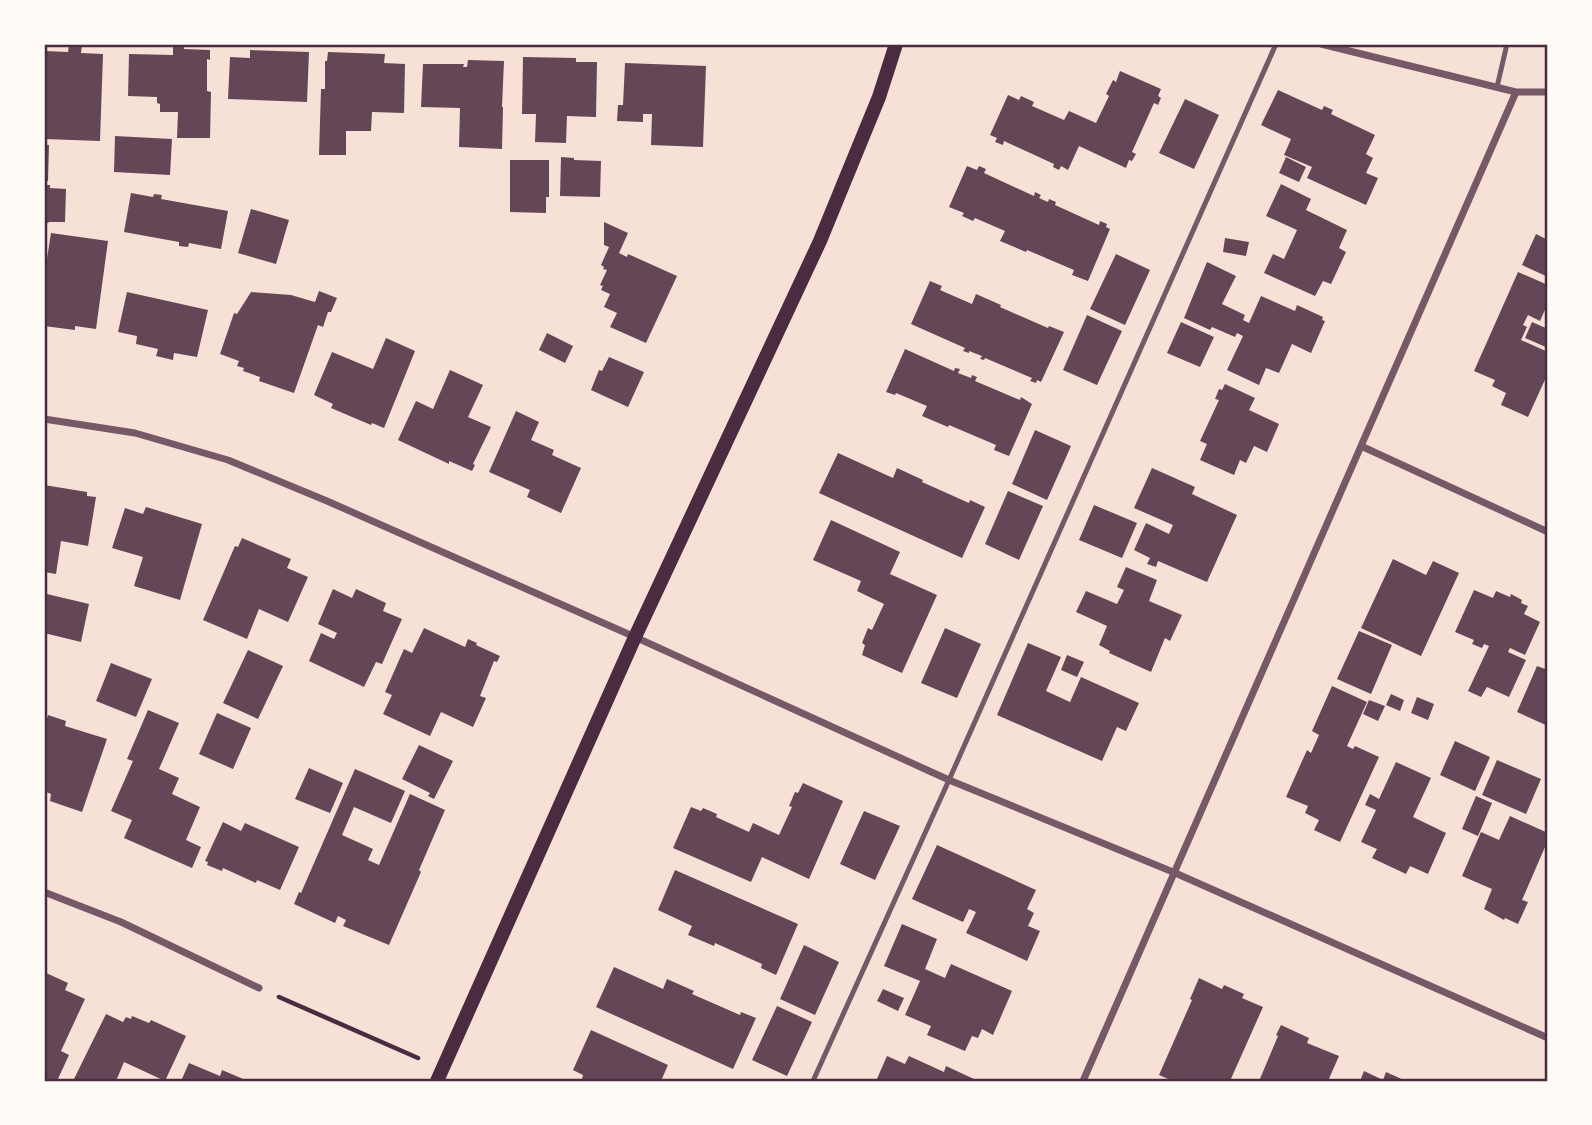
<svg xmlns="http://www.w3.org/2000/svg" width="1592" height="1125" font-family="'Noto Serif',serif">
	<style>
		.building { fill: #644757 }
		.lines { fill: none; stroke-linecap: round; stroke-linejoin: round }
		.path { stroke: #4a2c40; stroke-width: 4.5 }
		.service { stroke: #755966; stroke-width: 5 }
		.minor { stroke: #755966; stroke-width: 7 }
		.secondary { stroke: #4a2c40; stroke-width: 14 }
		.neatline { fill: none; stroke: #4a2c40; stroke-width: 2.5 }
	</style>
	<rect width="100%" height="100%" fill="#f7e1d7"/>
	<path class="building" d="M69,44L82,45L81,53L103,54L100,141L44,139L45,51L68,52Z
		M173,47H184V49L210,50V60L207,59V91L211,92L210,138H177L178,112H160V104L157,103V97L128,96L129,54L173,55Z
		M250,50L309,52L307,102L228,99L230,57L250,58Z
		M328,52L385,54L384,63L405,64L404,113L372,112L371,131H346V155H319L321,89H325V61H327Z
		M523,57L576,58V62H597L596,117L567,116L566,143L535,142L536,114H522Z
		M468,60L504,61L502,107H503L502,149L459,147L460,108L421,107L423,64H464L463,67H467Z
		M625,63L706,66L703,147L651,145L652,114H643V122L617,121L618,105H623Z
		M1120,71L1161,89L1158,96L1161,98L1158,105L1154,103L1132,152L1136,154L1132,161L1129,160L1126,168L1079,146L1068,170L1061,166L1059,170L1053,167L1054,164L1004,141L1003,145L995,142L997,138L990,135L1008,95L1019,100L1021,96L1034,102L1032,106L1064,120L1069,111L1096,123L1109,96L1106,94L1113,80L1116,82Z
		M1278,90L1322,110L1324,106L1333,110L1331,114L1375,135L1366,154L1373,158L1366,173L1378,178L1366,205L1307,178L1312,167L1284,155L1291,139L1261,125Z
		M1185,99L1219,115L1194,169L1159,153Z
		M115,136L172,139L170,175L114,172Z
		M44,145H49L48,181H44Z
		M561,157L574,158V160L601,161L600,197L560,196Z
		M1286,157L1306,167L1299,182L1279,173Z
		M510,160H549V197H546V213L510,212Z
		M967,166L977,170L979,166L986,169L984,173L1034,196L1035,192L1041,195L1039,198L1048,202L1049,199L1056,202L1055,205L1099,225L1100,221L1107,224L1106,227L1110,229L1088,281L1072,275L1074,270L1027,250L1026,252L1000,241L1005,231L975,218L973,221L962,216L964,213L949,207Z
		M1281,184L1311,199L1306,210L1347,230L1339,248L1346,252L1331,284L1323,281L1315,296L1264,273L1273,254L1284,259L1297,230L1266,216Z
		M44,185H50V188L66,189L65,222H49L48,223H44Z
		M131,193L153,197L154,194L162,195L161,199L228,211L221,249L189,243L188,247L179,246V242L124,232Z
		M251,209L289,220L276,264L238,253Z
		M604,222L628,233L619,253L627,257L628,254L677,276L646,343L610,327L617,313L604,307L610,294L601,290L603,286L600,285L607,270L603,269L604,267L601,265L609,247L604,245Z
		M51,233L108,241L96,329L75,326V330L44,326V271H45Z
		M1536,234L1548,240V277L1522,265Z
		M1225,238L1249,242L1246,256L1223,252Z
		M1116,254L1150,270L1125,325L1090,309Z
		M1207,262L1236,276L1222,304L1245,315L1243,320L1249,323L1261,296L1295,311L1297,305L1323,317L1322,320L1325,321L1311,353L1292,344L1279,373L1266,368L1259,385L1227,370L1243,336L1237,333L1235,337L1212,327L1210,330L1184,318Z
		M1518,272L1548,285V303L1540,321L1528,315L1523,325L1527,327L1521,340L1548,352V373L1528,417L1501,405L1506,393L1492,386L1495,380L1474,371Z
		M930,281L942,286L940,290L972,304L976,294L1001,305L1000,307L1048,328L1049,326L1064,332L1041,382L1037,380L1036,383L1030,381L1032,378L985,358L984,360L980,359L982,356L969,351V353L963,351L965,348L911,324Z
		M319,291L337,298L331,312H328L323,327L318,325L294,393L259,381L260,377L243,371L244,368L237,366L239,361L220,354L234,313L237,314L251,292L291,295L315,302Z
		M127,292L208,310L197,357L174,353L173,360L156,356L158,349L136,344L137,336L118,332Z
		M1087,315L1122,331L1097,385L1063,370Z
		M1181,322L1214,337L1200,367L1167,353Z
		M1532,322L1548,329V348L1525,338Z
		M547,333L573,346L565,363L539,350Z
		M386,338L415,351L384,428L372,423L371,425L331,408L333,404L314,395L332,352L373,369Z
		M905,349L954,371L955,368L960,369L958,373L971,378L972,375L977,377L975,381L1020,400L1021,397L1032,404L1009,456L994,450L996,445L949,425L948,427L922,416L927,406L896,393L895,395L886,392Z
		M609,357L644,372L628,407L591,390L599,370L602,371Z
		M450,370L483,385L468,417L491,427L473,464L475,465L472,471L449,461V464L398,440L416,401L433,409Z
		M1225,384L1255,398L1249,410L1279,424L1267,452L1254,446L1246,463L1240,460L1234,475L1200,460L1207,444L1200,441L1219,400L1215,399L1219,389L1222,390Z
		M516,411L539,422L531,440L554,450L552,455L581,468L561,513L527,497L530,490L489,472Z
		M1035,430L1071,446L1047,500L1012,484Z
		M838,453L893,478L897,468L923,480L922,482L969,503L970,500L985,507L962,558L819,493Z
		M1152,468L1195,487L1192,494L1237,515L1207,582L1158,561L1156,567L1147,564L1150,558L1134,550L1146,523L1169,534L1173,525L1134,508Z
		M44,485L87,492V496L96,497L88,546L61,541L56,574L44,572Z
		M1008,491L1043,506L1019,560L985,544Z
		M1094,505L1137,523L1122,558L1079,540Z
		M146,507L202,524L180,600L134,586L143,557L112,548L125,508L143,514Z
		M831,520L900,552L890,574L937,595L902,673L862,655L865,645L862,643L868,628L872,630L884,604L857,591L861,581L813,560Z
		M242,538L291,559L287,568L308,577L288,622L259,609L247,639L203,620L235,546L238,547Z
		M1393,559L1426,575L1433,561L1459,573L1421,656L1361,628Z
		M1126,567L1157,580L1149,601L1182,615L1170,641L1165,638L1151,672L1109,653L1110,651L1099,645L1107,626L1076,612L1086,591L1117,604L1124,590L1117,587Z
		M333,589L352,598L356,589L386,603L383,611L402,619L382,664L376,662L364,687L309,661L321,633L334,639L337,633L318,624Z
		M1474,590L1493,598L1496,591L1510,597L1511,594L1522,600L1521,603L1528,606L1524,614L1540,622L1525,655L1510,648L1508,652L1526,660L1509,697L1487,687L1481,697L1468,691L1489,646L1484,644L1482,648L1472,644L1474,640L1455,632Z
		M47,594L89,604L81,642L44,633V607Z
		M424,628L465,647L468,639L477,643L476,645L500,656L497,662L494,661L480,696L486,698L473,727L441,712L430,736L383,714L392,695L385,692L404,649L412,653Z
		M945,628L981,644L957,698L921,683Z
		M1359,631L1392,645L1371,694L1337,679Z
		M1028,643L1061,657L1046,691L1070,702L1081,677L1139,703L1126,731L1117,727L1102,761L997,715Z
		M248,650L283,666L258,719L223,703Z
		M1067,655L1084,662L1077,677L1061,670Z
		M111,663L152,679L136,717L96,701Z
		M1537,666L1548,670V726L1517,712Z
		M1332,686L1367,702L1347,746L1353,749L1355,746L1379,757L1340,842L1314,830L1319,820L1305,813L1308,806L1286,797L1307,750L1311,753L1319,735L1312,731Z
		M1391,694L1404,700L1400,711L1386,705Z
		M1417,697L1434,704L1428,720L1411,713Z
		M1369,700L1385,706L1378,721L1363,714Z
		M148,710L179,723L159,769L179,778L172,794L200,807L186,840L201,847L192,868L124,838L132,820L111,811L133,761L127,759Z
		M217,713L251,728L233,769L199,754Z
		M48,715L66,721L65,726L107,739L82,812L50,801L51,794L44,791V729Z
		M1455,741L1490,757L1475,791L1440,775Z
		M419,745L453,761L434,799L428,796L430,793L402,779Z
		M1497,760L1541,779L1526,814L1482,795Z
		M1396,762L1431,778L1413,817L1446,833L1428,874L1410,866L1406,874L1372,858L1377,849L1361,842L1376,810L1365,805L1370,794L1379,799Z
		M309,768L343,783L330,813L295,799Z
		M355,769L405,791L391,823L354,807L342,835L373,849L368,860L379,865L410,794L445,810L419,870L421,872L389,945L343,926L346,920L338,916L335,923L294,904L299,892L301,893Z
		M803,783L843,801L809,879L762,857L751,882L673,848L691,807L701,811L703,808L717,814L716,817L749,832L753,823L779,835L792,807L789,806L795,792L798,793Z
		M1476,796L1492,803L1478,836L1462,829Z
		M864,811L900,826L875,880L840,864Z
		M1510,816L1548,833V840L1522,900L1528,902L1518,924L1505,918L1504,920L1484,909L1492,889L1462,876L1481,832L1499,840Z
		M223,822L241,831L245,823L299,847L280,890L257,880L256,883L223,868L222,871L207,865L208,862L205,861Z
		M937,845L1036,890L1027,909L1034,913L1028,926L1040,931L1027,961L966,933L976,912L969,909L963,922L912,899Z
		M675,870L798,924L776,975L761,968L762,964L715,943L714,946L688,935L692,926L658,910Z
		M902,924L937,939L925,969L945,978L951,964L1012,991L993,1035L982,1029L978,1038L972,1036L965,1051L927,1035L931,1026L905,1015L920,981L884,966Z
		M804,945L839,962L815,1015L780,999Z
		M614,967L663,989L667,979L694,991L692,994L740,1015L741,1012L756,1018L733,1069L596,1007Z
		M44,972L68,983L65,990L85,999L61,1051L69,1055L57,1081H44Z
		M1199,978L1222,989L1224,985L1244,994L1242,998L1263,1007L1230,1081H1173L1159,1075L1192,1000L1190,999Z
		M883,989L904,998L898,1011L877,1001Z
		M777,1006L812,1022L787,1076L752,1060Z
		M106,1014L123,1022L126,1017L131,1019L132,1016L149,1023L151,1020L186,1036L165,1081L124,1062L116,1081H73Z
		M1281,1025L1309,1038L1307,1043L1339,1056L1328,1081H1259L1278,1036L1276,1035Z
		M591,1030L668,1065L661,1081H587L582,1079L583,1075L573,1070Z
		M887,1056L905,1064L909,1056L944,1072L946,1066L974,1079L973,1081H876Z
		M189,1063L220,1076L222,1070L248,1081H181Z
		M1364,1071L1383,1080L1386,1072L1406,1081H1360Z"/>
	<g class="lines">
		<path class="path" d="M279,997L418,1058"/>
		<path class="service" d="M1497,87L1507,44
			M813,1081L949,780L1276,44"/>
		<path class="minor" d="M1321,44L1516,92H1548
			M44,419L135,433L228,460L327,501L635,637L949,780L1173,872L1548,1038
			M1361,446L1548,532
			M44,892L121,922L259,988
			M1083,1081L1516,92"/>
		<path class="secondary" d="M437,1081L635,637L820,241L879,97L896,44"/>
	</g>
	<rect width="1592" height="1125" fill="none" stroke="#fffaf5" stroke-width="91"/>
	<rect x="46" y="46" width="1500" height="1034" class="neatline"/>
</svg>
